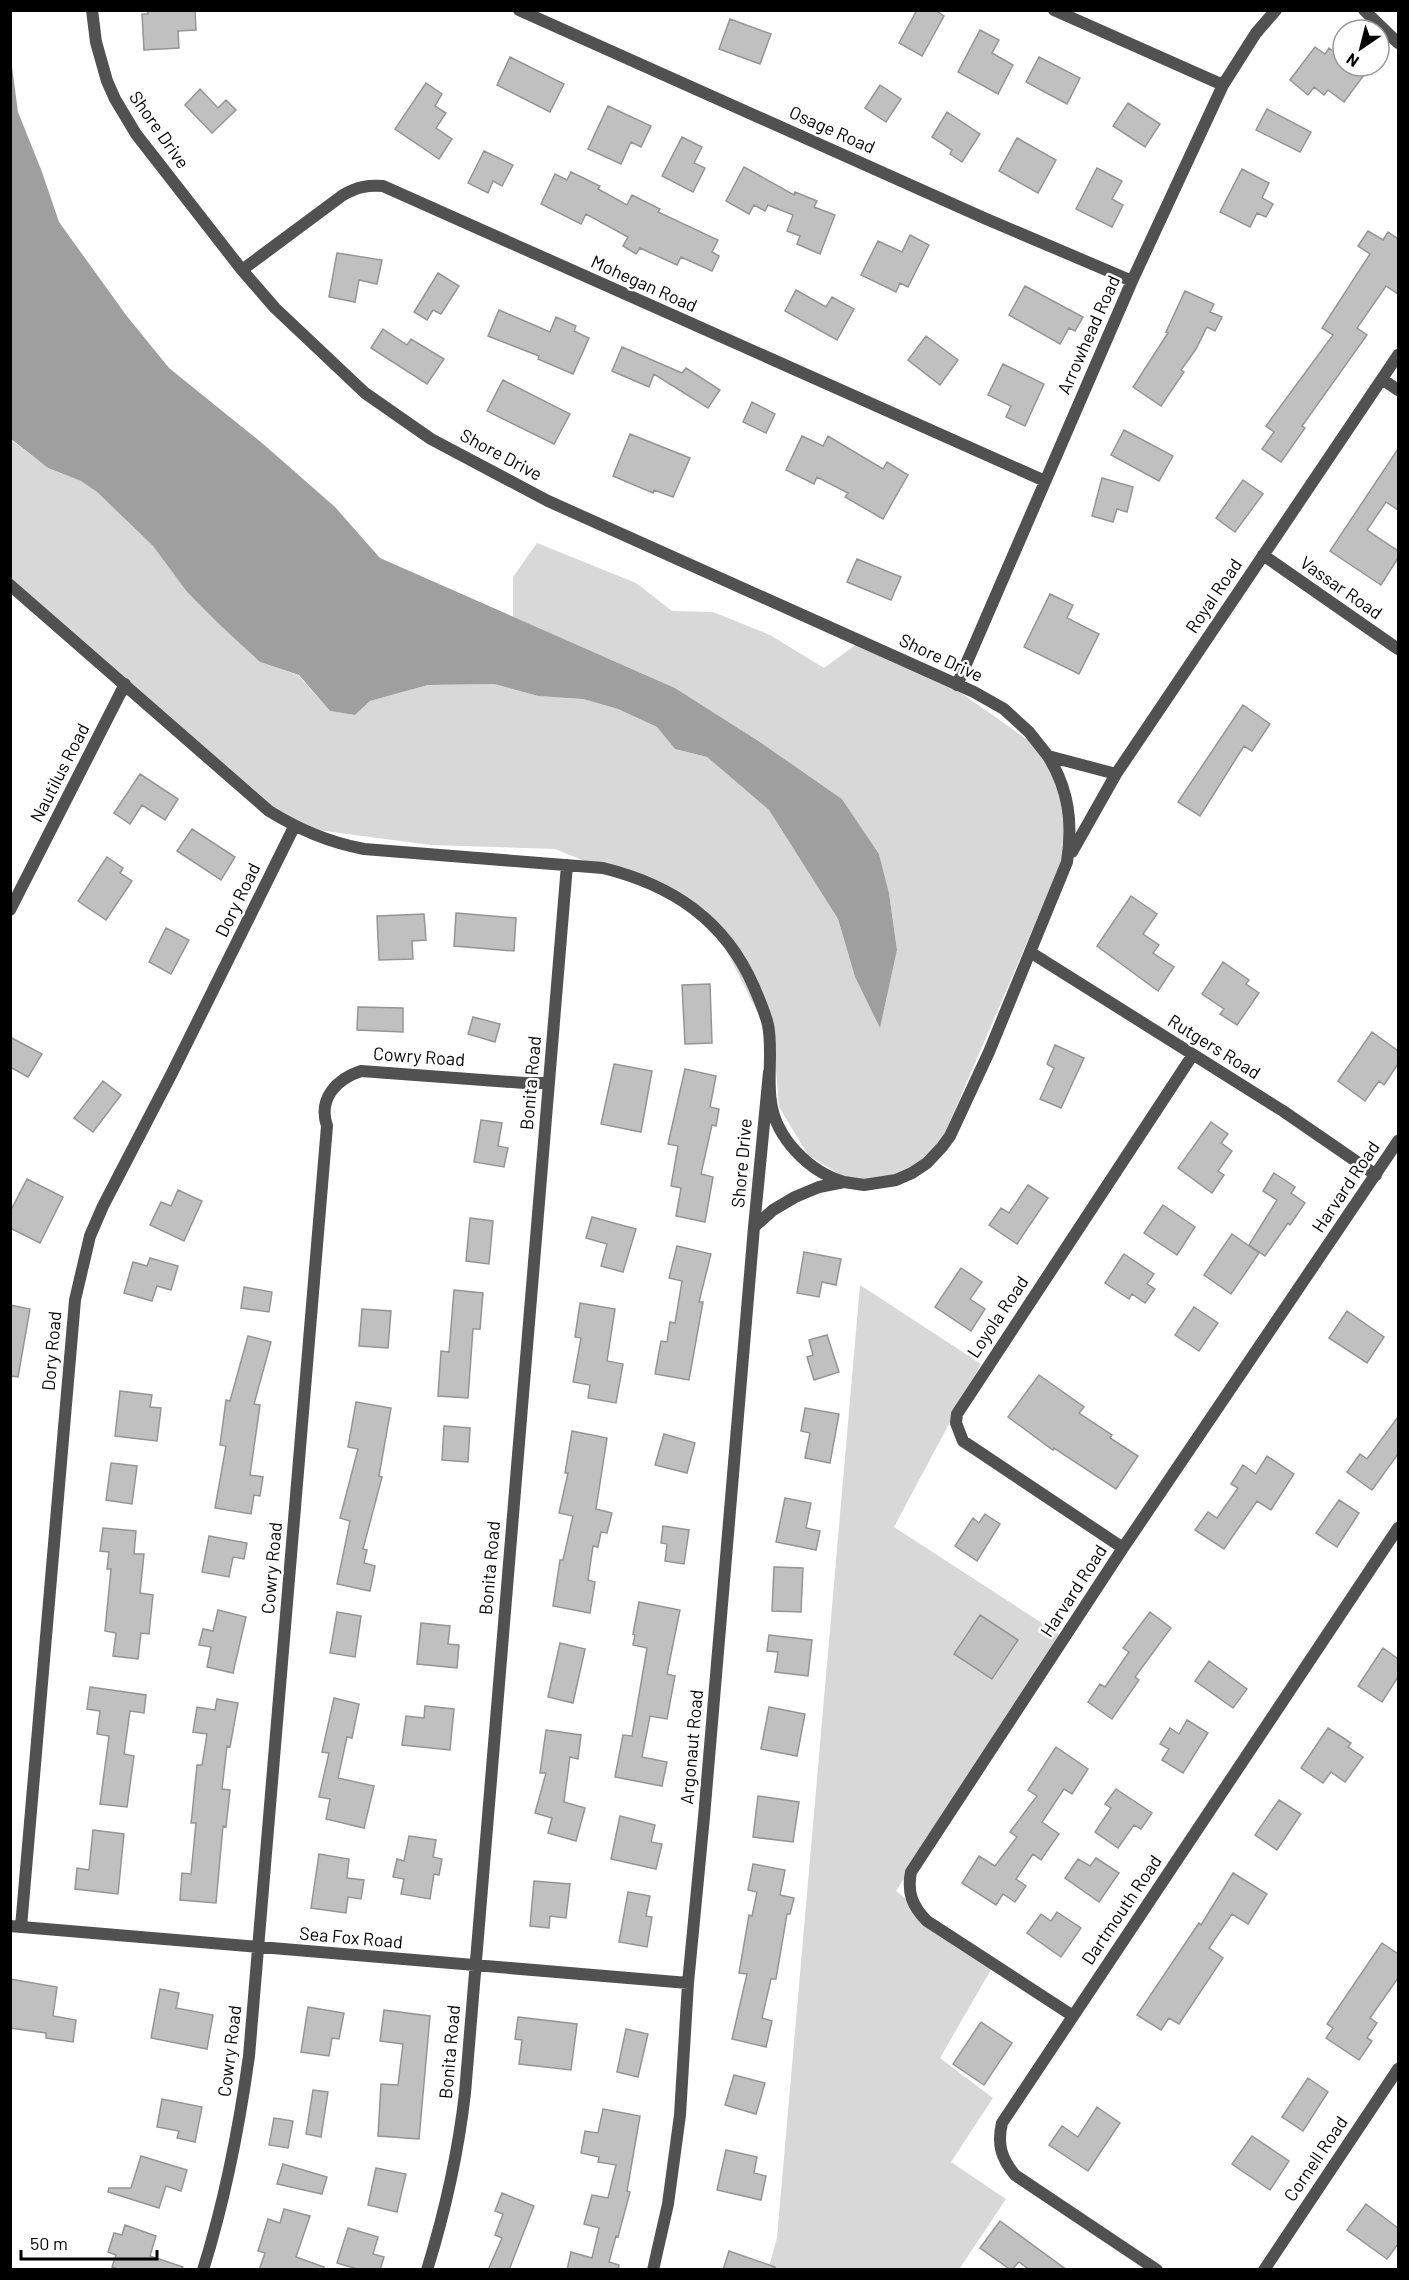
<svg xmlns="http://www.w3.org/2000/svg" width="1409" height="2280" font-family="Barlow,sans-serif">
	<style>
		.green { fill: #d8d8d8 }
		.water { fill: #9f9f9f }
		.building { fill: #c0c0c0; stroke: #959595; stroke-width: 1.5 }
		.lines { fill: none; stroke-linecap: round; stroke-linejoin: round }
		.minor { stroke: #515151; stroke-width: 12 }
		.tertiary { stroke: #515151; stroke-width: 12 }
		.labels { text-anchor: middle; stroke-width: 5; stroke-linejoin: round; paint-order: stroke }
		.street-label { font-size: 18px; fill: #000; stroke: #fff }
	</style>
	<rect width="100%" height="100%" fill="#fff"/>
	<path class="green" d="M10,439L48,468L81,481L97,492L153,546L187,592L260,662L298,675L330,711L355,715L370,701L428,685L494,684L538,696L583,699L618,709L657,727L675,749L707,757L769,810L838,919L855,977L880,1027L897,950L889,893L879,854L842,799L760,742L675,688L513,617V577L537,543L636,583L672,611L713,612L770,635L824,668L861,641L924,667L1045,752L1074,833L935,1156L885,1181L869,1183L842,1176L808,1155L779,1107L774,1045L706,910L555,849L431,845L302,828L217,768L11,584Z
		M860,1285L981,1364L894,1527L1062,1636L896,1891L993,1966L940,2058L993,2098L951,2162L1006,2199L960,2268L961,2269L768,2270L777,2238Z"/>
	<path class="water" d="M11,59L18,112L42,172L59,222L126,315L169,368L262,443L335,507L380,558L675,688L760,742L842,799L879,854L889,893L897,950L880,1028L855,977L838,919L769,810L707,757L675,749L657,727L618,709L583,699L538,696L494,684L428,685L370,701L355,715L330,711L299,675L260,662L220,625L187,592L153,546L97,492L81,481L48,468L11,439Z"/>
	<path class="building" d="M147,10H195L196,30L178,31L179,48L144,50L142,14H148Z
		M917,10H935L944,16L922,56L899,43Z
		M730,19L771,34L760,64L719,49Z
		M980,30L999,40L992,53L1013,65L998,94L958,72Z
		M1315,47L1325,54L1329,48L1343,59V66H1352L1364,75L1344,102L1328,90L1324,95L1314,87L1308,95L1290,80Z
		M510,57L564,84L550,112L497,85Z
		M1039,57L1080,78L1067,104L1026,82Z
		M426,83L442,94L435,106L446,113L436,128L452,139L439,159L395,129Z
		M880,85L901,99L886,122L865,108Z
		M200,89L218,108L226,100L236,110L212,133L185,105Z
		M1128,103L1160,124L1145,147L1113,126Z
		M608,106L651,126L641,147L631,142L621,164L588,149Z
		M1267,109L1311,132L1300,152L1256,130Z
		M947,112L980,134L962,162L950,154L952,150L932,137Z
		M682,137L702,147L694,163L705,168L693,192L662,176Z
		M1017,138L1056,160L1038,193L999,171Z
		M484,151L513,165L502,186L493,181L488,193L468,183Z
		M744,167L794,195L795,192L817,201L814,207L835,215L820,254L797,244L800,236L787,231L793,215L768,205L765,211L754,205L749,214L726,201Z
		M1097,168L1122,181L1112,199L1123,205L1112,227L1076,209Z
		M1242,169L1269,183L1262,198L1273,204L1266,217L1257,213L1250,227L1220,212Z
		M571,172L600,186L598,189L627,205L632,195L660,209L658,212L718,240L712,252L719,256L712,271L681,257L677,265L640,248L636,254L623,246L628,237L586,214L581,224L541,204L555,174L567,180Z
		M1368,231L1383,240L1388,232L1398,239V294L1386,286L1357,328L1367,335L1302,426L1305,428L1281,462L1262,449L1274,432L1266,426L1333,335L1322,328L1370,254L1358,246Z
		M910,235L929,245L908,287L900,283L896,292L861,275L878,241L902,252Z
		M337,253L382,260L377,284L359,280L355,302L329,297Z
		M438,273L459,286L441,314L433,310L427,320L414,312Z
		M1025,286L1083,317L1075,331L1069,328L1060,344L1009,315Z
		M796,290L826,307L832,297L854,309L837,340L785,311Z
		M1185,291L1214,304L1210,312L1222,317L1215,331L1207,327L1196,349L1181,370L1184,372L1161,406L1133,387L1168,333L1166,332Z
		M499,310L550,332L556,317L576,326L574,331L589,338L573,374L538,359L539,356L488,336Z
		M383,329L407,345L411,339L444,359L427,384L371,348Z
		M926,336L958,360L940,385L908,360Z
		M622,347L682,373L686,368L720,390L708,408L654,374L649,387L612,371Z
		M1003,364L1044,384L1025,426L1006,417L1011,406L988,395Z
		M503,380L570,414L554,444L487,411Z
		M752,402L775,414L766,433L743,422Z
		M1124,430L1173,456L1159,481L1111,455Z
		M630,434L690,458L673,497L654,490L653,493L613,476Z
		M802,436L823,446L828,436L883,469L887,462L908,475L883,519L845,497L848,493L817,477L814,484L786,470Z
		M1398,449V510L1386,502L1367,530L1398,551V558L1381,585L1330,551Z
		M1102,478L1133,487L1127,512L1117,509L1113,522L1092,516Z
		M1243,480L1263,494L1235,532L1216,518Z
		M857,559L901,577L891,600L847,582Z
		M1050,594L1073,605L1067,618L1099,634L1079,674L1024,647Z
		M1243,705L1270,724L1252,751L1244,746L1200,816L1178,802Z
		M140,774L178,799L165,820L142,805L130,824L114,813Z
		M192,829L235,857L221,880L177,851Z
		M107,857L123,868L120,873L132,881L106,920L78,901Z
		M1131,896L1157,914L1143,934L1159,945L1153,953L1174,967L1158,991L1097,946Z
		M456,913L516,918L514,951L454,946Z
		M424,914L426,940L412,941L413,959L379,960L377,916Z
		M166,928L189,940L171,974L149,962Z
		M1223,962L1249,980L1246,984L1259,993L1237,1025L1220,1014L1224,1009L1202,994Z
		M710,984L712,1043L685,1044L682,985Z
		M358,1007L403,1008V1032L357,1030Z
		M473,1017L500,1024L495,1042L468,1034Z
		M1372,1032L1398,1051V1064L1384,1085L1379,1081L1365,1101L1338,1081Z
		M10,1037L42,1054L28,1077L10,1067Z
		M1055,1045L1084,1058L1061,1108L1040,1099L1054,1068L1047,1064Z
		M614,1064L652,1071L641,1132L601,1124Z
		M685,1069L716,1076L710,1107L719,1109L716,1126L712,1125L701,1174L713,1177L705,1222L676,1216L681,1188L671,1186L678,1146L668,1144Z
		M103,1081L121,1095L93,1132L74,1118Z
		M481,1120L502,1123L498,1146L508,1148L504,1167L474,1162Z
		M1211,1122L1228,1134L1221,1143L1232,1151L1218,1171L1224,1175L1212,1193L1178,1168Z
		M1274,1173L1295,1187L1291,1193L1305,1203L1290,1225L1288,1223L1265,1256L1249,1245L1277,1200L1263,1191Z
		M27,1179L63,1197L40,1243L10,1228V1212Z
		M1028,1185L1048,1198L1017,1244L989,1225L1001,1208L1009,1213Z
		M178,1190L202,1201L184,1241L150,1225L161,1202L171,1206Z
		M1163,1205L1195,1227L1177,1255L1144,1233Z
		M592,1217L636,1229L623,1272L601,1266L607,1244L586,1238Z
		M470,1218L493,1221L489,1264L466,1261Z
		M1232,1234L1259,1253L1231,1294L1204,1275Z
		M677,1246L711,1254L699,1302H703L689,1380L655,1374L661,1341L667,1342L670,1322L675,1323L682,1281L669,1278Z
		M804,1252L841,1259L836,1285L822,1282L819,1297L797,1293Z
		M1124,1254L1154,1274L1147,1284L1155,1289L1145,1303L1132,1294L1129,1299L1105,1283Z
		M150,1258L178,1266L171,1290L157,1286L152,1301L124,1293L133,1262L147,1266Z
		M961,1268L982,1282L970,1299L985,1309L971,1331L935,1307Z
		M244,1287L272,1292L269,1312L241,1308Z
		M454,1290L483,1293L480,1329H473L468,1398L438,1396L441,1351L449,1352Z
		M580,1303L615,1309L607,1361L623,1364L616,1403L588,1398L590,1385L573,1382L581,1338L575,1337Z
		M10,1305L30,1309L18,1377L10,1376Z
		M1194,1307L1218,1323L1199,1351L1175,1335Z
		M362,1309L391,1311L388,1348L359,1346Z
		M1347,1311L1384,1337L1367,1363L1329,1338Z
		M827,1335L839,1372L814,1380L807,1357L813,1355L809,1340Z
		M248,1336L271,1342L254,1404L260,1405L250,1475L263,1477L260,1496L254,1495L251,1514L215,1508L226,1446L220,1445L226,1400L230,1401Z
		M1039,1375L1084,1407L1079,1413L1112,1435L1110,1438L1138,1456L1116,1489L1054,1448L1053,1450L1008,1417Z
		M120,1391L152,1395L150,1407L161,1408L157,1441L115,1436Z
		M356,1402L391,1408L379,1476L382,1477L363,1549L367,1550L364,1563L375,1566L370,1591L337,1584L350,1521L340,1518L358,1449L348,1447Z
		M805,1408L839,1414L830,1463L805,1458L810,1433L801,1431Z
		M1398,1417V1454L1372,1490L1347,1472L1360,1454L1367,1459Z
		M444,1426L470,1428L468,1462L442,1460Z
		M572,1431L607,1438L596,1509L612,1513L607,1533L601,1532L598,1547L593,1546L588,1580L595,1582L590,1613L553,1606L560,1560H563L573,1516L559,1513L568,1473H565Z
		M664,1434L695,1443L687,1473L655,1465Z
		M1267,1456L1294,1474L1271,1510L1257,1501L1224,1549L1195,1530L1208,1512L1217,1518L1238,1488L1231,1484L1243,1465L1256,1474Z
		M111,1463L137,1466L132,1504L106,1500Z
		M785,1498L811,1503L806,1528L820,1531L816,1550L776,1542Z
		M1339,1500L1359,1513L1337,1547L1316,1533Z
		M985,1514L1000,1524L977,1561L955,1546L973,1518L979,1523Z
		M663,1526L689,1530L684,1564L665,1561L667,1544L661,1543Z
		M103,1528L136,1531L134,1554H144L140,1593L153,1595L149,1634L141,1633L138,1659L113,1656L116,1633L105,1631L111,1569H107L109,1552L100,1551Z
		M209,1536L247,1543L244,1559L233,1557L229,1577L202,1572Z
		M774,1567L803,1568L801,1612L772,1611Z
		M639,1602L680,1610L667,1674L675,1676L667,1719L650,1716L642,1757L667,1762L662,1786L615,1777L623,1735L632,1736L647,1648L633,1645L635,1635L633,1634Z
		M218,1610L246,1617L233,1673L207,1667L211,1647L199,1645L203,1629L213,1631Z
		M337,1612L361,1616L355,1657L330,1653Z
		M1150,1612L1171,1628L1135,1677L1139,1680L1112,1719L1088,1702L1100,1684L1105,1687L1129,1652L1123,1648Z
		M980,1615L1018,1640L992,1679L954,1654Z
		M421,1623L450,1626L448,1644L459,1645L457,1668L417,1664Z
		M769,1635L812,1640L808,1676L775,1672L778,1652L767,1651Z
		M560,1643L585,1649L573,1703L548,1697Z
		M1383,1648L1398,1659V1677L1382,1702L1358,1686Z
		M1209,1661L1247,1689L1233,1708L1195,1681Z
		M90,1687L146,1695L144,1713L130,1711L124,1754L134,1756L127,1807L100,1804L109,1736L97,1734L100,1711L87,1709Z
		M334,1698L359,1704L352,1738L347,1737L338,1778L374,1786L364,1828L326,1819L330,1799L319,1797L329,1753L322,1752Z
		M217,1699L238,1703L230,1747L227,1746L222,1789L230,1790L226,1827L223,1826L216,1903L180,1900L182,1873L191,1874L196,1823H191L192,1815L197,1765H202L207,1734L193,1732L197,1707L215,1710Z
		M425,1706L454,1709L450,1750L402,1745L406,1716L424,1718Z
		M769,1707L805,1714L797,1756L761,1749Z
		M1187,1720L1208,1733L1183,1773L1162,1760L1169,1749L1160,1744L1170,1728L1179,1734Z
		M1328,1728L1351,1743L1348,1747L1363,1757L1345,1782L1331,1772L1323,1783L1301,1768Z
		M546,1730L581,1735L578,1759L570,1757L564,1802L585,1808L576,1841L548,1833L552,1818L535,1813L546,1773H540Z
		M1056,1747L1088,1769L1072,1794L1064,1789L1042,1822L1059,1834L1041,1860L1033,1854L1016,1879L1026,1886L1015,1902L1003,1894L996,1905L962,1883L979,1856L995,1866L1017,1837L1010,1832L1037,1796L1028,1790Z
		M1116,1789L1152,1813L1141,1829L1134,1825L1118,1848L1095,1832L1111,1808L1105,1804Z
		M758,1796L799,1802L793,1842L753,1837Z
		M1279,1800L1301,1814L1277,1850L1255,1835Z
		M620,1816L655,1825L651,1842L662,1844L656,1869L611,1859Z
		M93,1830L124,1834L118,1894L75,1889L77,1868L89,1870Z
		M409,1836L436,1840L433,1857L442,1859L439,1875L434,1874L430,1899L401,1894L404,1879L393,1877L397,1859L404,1861Z
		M319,1854L349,1859L347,1878L364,1880L361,1899L348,1897L346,1913L311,1908Z
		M1096,1858L1119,1873L1099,1902L1065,1878L1078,1859L1090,1866Z
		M753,1864L785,1870L780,1895L794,1898L790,1914H787L776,1979H771L762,2018L772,2021L766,2047L732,2039L747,1974L739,1973L749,1915L752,1916L757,1892L748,1890Z
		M1233,1873L1267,1894L1248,1924L1232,1914L1209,1948L1223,1958L1179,2024L1169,2018L1161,2030L1137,2015L1199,1923L1201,1925Z
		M534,1881L570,1884L566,1918L550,1916L549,1928L530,1926Z
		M628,1892L650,1896L646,1916L652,1917L647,1947L619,1942Z
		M1057,1912L1081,1928L1061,1957L1027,1933L1041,1914L1051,1921Z
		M1382,1943L1398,1954V1978L1370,2018L1377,2023L1367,2038L1372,2041L1359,2060L1326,2038L1333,2028L1327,2024Z
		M10,1979L57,1987L53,2016L76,2020L73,2042L46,2038V2033L10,2028Z
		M160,1989L179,1993L176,2008L213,2015L207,2049L151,2038Z
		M308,2007L344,2013L339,2039L332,2038L329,2056L301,2052Z
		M384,2010L430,2016L419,2139L378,2136L381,2084L398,2085L403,2044L380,2041Z
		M518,2017L577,2024L571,2070L519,2064L522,2040L515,2039Z
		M981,2022L1012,2043L984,2085L953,2064Z
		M626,2029L648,2034L638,2077L617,2072Z
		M734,2075L765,2083L756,2114L725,2105Z
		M1308,2078L1328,2092L1303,2131L1282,2117Z
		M313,2090L328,2092L321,2137L306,2134Z
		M162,2099L202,2107L195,2142L177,2138L179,2131L157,2127Z
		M1097,2107L1120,2123L1088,2171L1049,2145L1062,2126L1078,2137Z
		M603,2109L640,2116L627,2191L630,2192L618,2237L616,2236L609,2262L619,2265L618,2270H567L571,2252L592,2258L599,2228L584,2224L592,2195L608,2198L616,2165L598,2162L599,2157L581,2153L585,2131L598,2133Z
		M274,2118L293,2121L288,2148L269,2145Z
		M1252,2136L1289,2161L1270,2190L1232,2164Z
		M726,2150L757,2157L754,2173L766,2176L761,2200L717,2190Z
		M141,2156L187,2170L181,2191L166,2186L159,2208L108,2192L109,2188H131Z
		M283,2164L327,2177L322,2194L277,2184Z
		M376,2168L406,2174L397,2212L368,2205Z
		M502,2193L534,2206L509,2270H488L502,2238L495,2235L503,2214L495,2211Z
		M1366,2204L1398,2228V2244L1387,2259L1347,2230Z
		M284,2209L310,2216L296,2257L324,2267V2270H259L265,2253L258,2251L268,2219L280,2223Z
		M1000,2221L1067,2270H1030L1019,2262L1011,2270L980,2248Z
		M125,2225L156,2236L150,2256L183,2267L182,2270H120L112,2267L116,2255L108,2252L114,2233L122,2235Z
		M348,2228L378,2237L373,2254L384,2257L380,2270H360L337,2263Z
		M729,2251L775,2267L774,2270H723Z"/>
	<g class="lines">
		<path class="minor" d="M92,10L96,42L107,81L115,99L136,134L242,270L275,308L365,393L431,439L548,501L974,692L1004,709L1029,732L1048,756L1116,774
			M519,10L984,218L1132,281
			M1054,10L1223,85
			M242,270L343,195C357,187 367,185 383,186L1045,481
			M1382,379L1398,390
			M1263,555L1398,649
			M10,585L269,811C300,830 328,842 364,849L603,868C672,885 725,920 754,987C759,999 765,1012 768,1025C773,1050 767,1077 771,1102C776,1139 810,1172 844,1182
			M957,685L1132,281L1223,85L1256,33L1276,10
			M1072,852L1116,774L1398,355
			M10,910L125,684
			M1030,952L1283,1111L1376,1175
			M754,1227L773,1210L795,1197L819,1187L844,1182L864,1185L896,1180L912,1173L927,1163L942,1147L950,1136L989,1052L1067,862C1073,823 1069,790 1048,756
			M1123,1548L963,1441L956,1423L957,1414L1192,1056
			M10,1926L688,1983
			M21,1927L75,1300L90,1236L103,1206L172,1073L294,827
			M1073,2016L927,1921C912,1906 907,1892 911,1872L1123,1548L1398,1141
			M203,2270C225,2200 239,2128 249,2056L327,1126C318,1099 336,1079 361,1071L525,1083H549
			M427,2270C445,2212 458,2154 465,2093L567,865
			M653,2270L668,2204L680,2115L688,1983L704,1817L754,1227L769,1072
			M1157,2270L1015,2175C1001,2158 997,2144 1002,2123L1398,1528
			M1264,2270L1398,2069"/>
		<path class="tertiary" d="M1364,10L1398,43"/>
	</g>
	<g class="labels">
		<g class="street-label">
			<text transform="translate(159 130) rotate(55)" y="6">Shore Drive</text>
			<text transform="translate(832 130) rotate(24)" y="6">Osage Road</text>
			<text transform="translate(644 284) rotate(24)" y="6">Mohegan Road</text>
			<text transform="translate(1089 335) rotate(-66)" y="6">Arrowhead Road</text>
			<text transform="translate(501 455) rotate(28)" y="6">Shore Drive</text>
			<text transform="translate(1341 588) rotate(35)" y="6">Vassar Road</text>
			<text transform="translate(1214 596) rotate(-56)" y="6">Royal Road</text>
			<text transform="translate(941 658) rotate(25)" y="6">Shore Drive</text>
			<text transform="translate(60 773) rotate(-63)" y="6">Nautilus Road</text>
			<text transform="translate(238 900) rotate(-64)" y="6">Dory Road</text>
			<text transform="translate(1214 1047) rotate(32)" y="6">Rutgers Road</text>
			<text transform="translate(419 1057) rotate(4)" y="6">Cowry Road</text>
			<text transform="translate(531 1083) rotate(-85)" y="6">Bonita Road</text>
			<text transform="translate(742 1163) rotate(-85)" y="6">Shore Drive</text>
			<text transform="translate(1346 1187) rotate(-56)" y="6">Harvard Road</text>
			<text transform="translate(998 1317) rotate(-56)" y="6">Loyola Road</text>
			<text transform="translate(52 1351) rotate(-85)" y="6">Dory Road</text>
			<text transform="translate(272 1568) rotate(-85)" y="6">Cowry Road</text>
			<text transform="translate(490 1568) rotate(-85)" y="6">Bonita Road</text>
			<text transform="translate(1074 1591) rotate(-57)" y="6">Harvard Road</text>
			<text transform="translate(692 1747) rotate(-85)" y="6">Argonaut Road</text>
			<text transform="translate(1122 1910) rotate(-56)" y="6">Dartmouth Road</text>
			<text transform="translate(351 1938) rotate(5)" y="6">Sea Fox Road</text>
			<text transform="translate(230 2051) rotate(-83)" y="6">Cowry Road</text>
			<text transform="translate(450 2052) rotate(-85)" y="6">Bonita Road</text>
			<text transform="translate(1316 2159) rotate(-56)" y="6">Cornell Road</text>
		</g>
	</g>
	<rect width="1409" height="2280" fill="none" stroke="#000000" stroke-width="24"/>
	<g transform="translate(1361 48) rotate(215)"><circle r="28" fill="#ffffff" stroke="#999999" stroke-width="1.5"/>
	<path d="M0-4.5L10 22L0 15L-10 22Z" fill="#000000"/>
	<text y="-9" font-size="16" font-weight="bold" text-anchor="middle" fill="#000000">N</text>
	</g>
	<path d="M21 2250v9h136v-9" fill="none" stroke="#000000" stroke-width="3"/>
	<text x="30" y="2250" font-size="18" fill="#000000" stroke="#ffffff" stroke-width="4.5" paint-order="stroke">50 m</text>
</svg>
